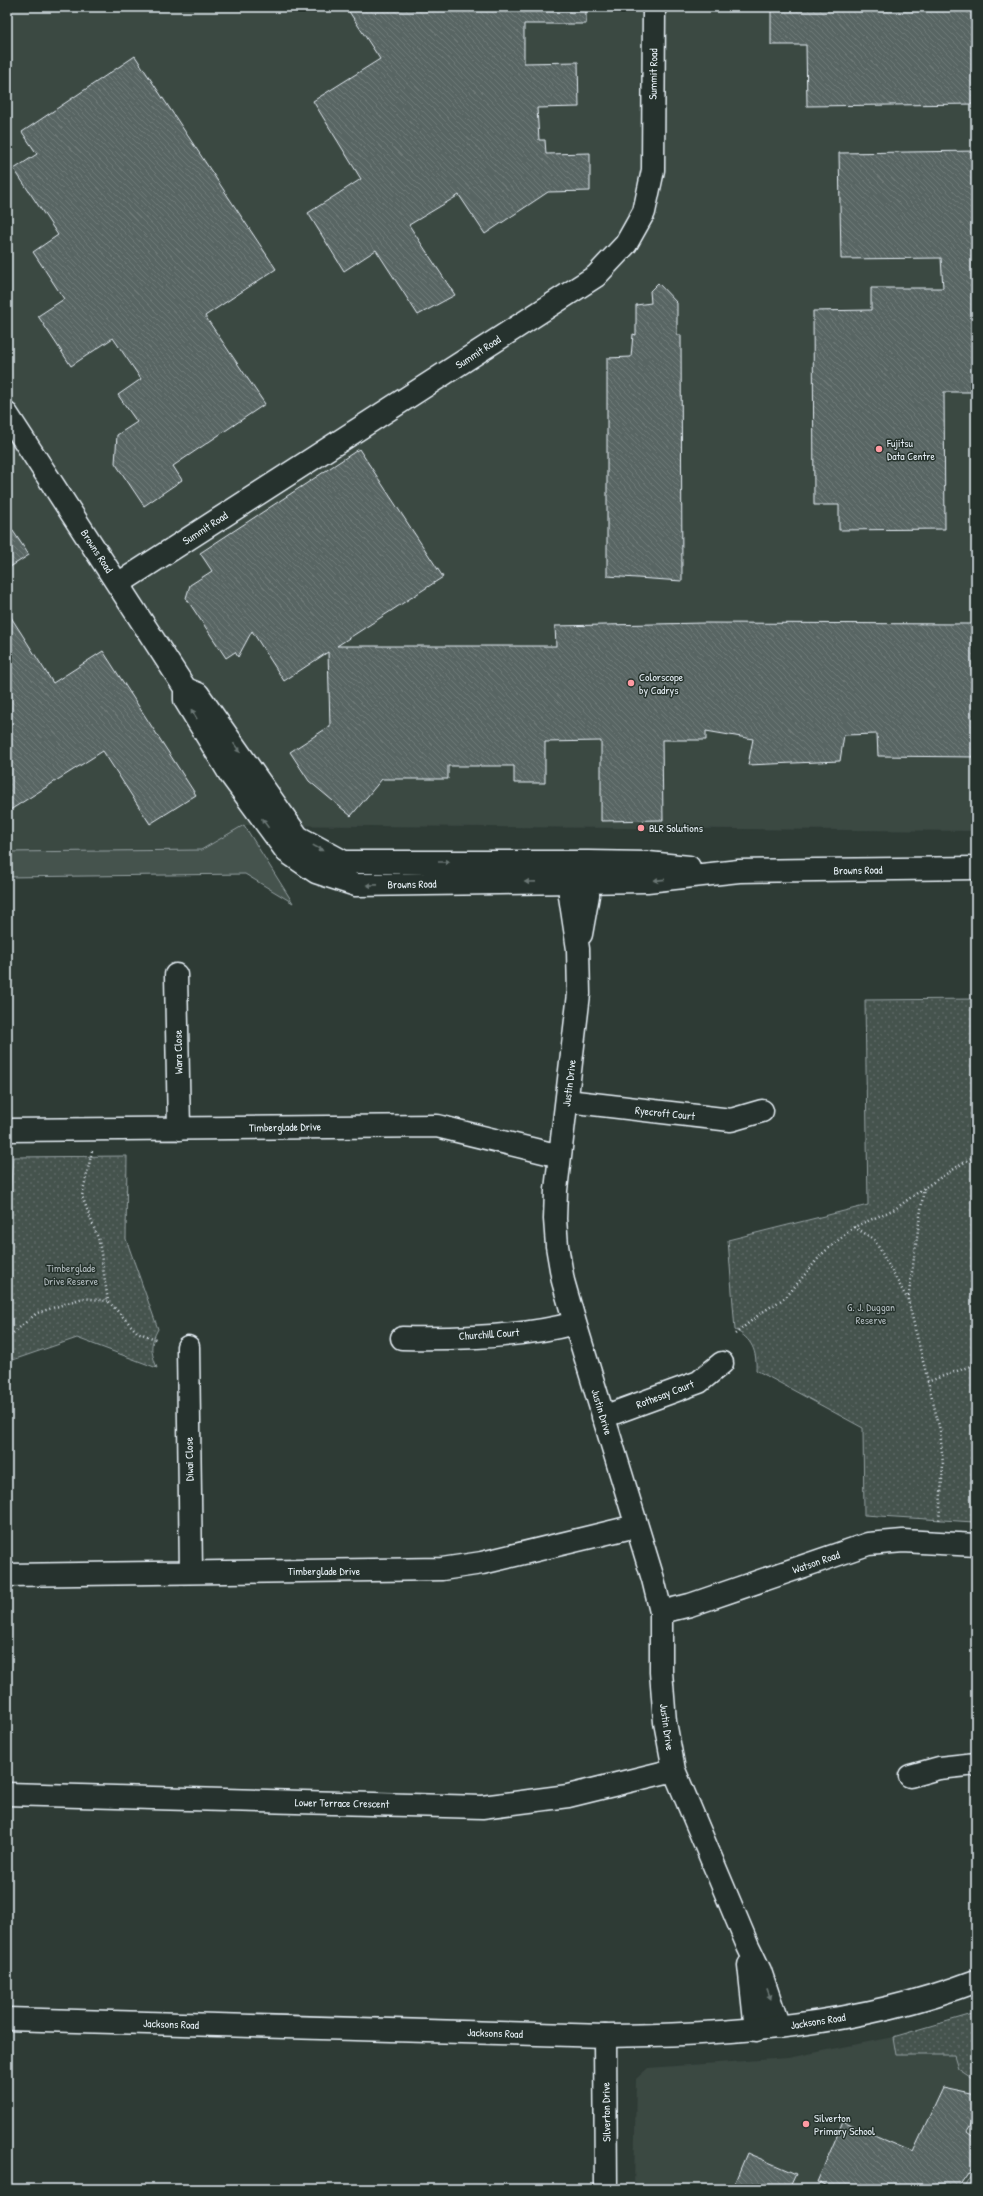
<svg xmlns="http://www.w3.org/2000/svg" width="983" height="2196" font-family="'Patrick Hand',sans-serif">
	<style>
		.built { fill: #3b4843 }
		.grass { fill: #45524e; stroke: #96a2a3 }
		.park { fill: url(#park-dots); stroke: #96a2a3 }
		.building { fill: url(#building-back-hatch); stroke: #e8f1f8 }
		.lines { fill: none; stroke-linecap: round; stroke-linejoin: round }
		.minor-casing { stroke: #e8f1f8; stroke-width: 25 }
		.major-casing { stroke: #e8f1f8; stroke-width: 25 }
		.path { stroke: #e8f1f8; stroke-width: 2.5; stroke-dasharray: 1 3; stroke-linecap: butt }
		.minor { stroke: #26332d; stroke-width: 22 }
		.major { stroke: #26332d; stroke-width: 22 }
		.oneway { fill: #6a7674 }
		.poi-dot { fill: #ff9aa2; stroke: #26332d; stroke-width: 1.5 }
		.labels { text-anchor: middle; stroke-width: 3; stroke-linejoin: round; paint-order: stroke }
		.street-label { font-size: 11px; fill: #e8f1f8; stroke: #26332d }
		.poi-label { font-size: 11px; fill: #e8f1f8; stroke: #26332d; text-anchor: start }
		.park-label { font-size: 11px; fill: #afb9bc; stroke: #26332d }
	</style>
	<defs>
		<pattern id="park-dots" width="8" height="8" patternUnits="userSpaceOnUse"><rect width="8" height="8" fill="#45524e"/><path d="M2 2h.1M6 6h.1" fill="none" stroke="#606b68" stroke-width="1.8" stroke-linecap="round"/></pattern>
		<pattern id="building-back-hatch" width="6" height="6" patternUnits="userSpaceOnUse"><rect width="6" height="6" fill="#596563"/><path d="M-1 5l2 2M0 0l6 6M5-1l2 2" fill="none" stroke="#717c7a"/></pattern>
	</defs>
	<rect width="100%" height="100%" fill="#2e3b35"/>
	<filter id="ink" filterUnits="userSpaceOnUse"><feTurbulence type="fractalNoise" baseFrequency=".025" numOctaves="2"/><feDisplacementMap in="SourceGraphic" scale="8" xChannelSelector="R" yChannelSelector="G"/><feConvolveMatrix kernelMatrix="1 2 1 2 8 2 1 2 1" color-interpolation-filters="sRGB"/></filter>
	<g filter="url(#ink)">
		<path class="built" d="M7,7H976V831L244,825L201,850L7,852Z
			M893,2037L896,2055H955L958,2068L976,2080V2168L965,2189H634L636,2079L648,2068L788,2058Z"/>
		<path class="grass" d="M244,825L293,903L245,874L7,877V852L201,850Z"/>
		<path class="park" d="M976,999V1516L974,1522L864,1515L863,1428L756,1370C757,1351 752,1339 735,1330L728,1240L868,1205L865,1000Z
			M127,1156L126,1239L158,1329C149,1346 151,1351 157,1368L77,1338L7,1362V1236L13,1157Z
			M976,2013V2080L958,2068L954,2055H896L893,2037Z
			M976,2168V2189H965L964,2188Z"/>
		<path class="building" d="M346,7H586V24H524V63L578,62L579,107L537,108L539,140H545L546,154L590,153V191L548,192L485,234L459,195L409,225L455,295L418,315L376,250L344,271L308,213L361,179L313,101L380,59Z
			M771,7H976V104L807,106L806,45H771Z
			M135,56L276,269L205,316L265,404L173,466L182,480L144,506L115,463L117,435L137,422L118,395L141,379L113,338L71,366L38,316L64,299L33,252L58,235L14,169L37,154L22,132Z
			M976,151V392H944L945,529L839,530V505H814L813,311L871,310V288H943L941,258L841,259L839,153Z
			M658,283L677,303V335H681L682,581L607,576V358L631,357L633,334L636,335V305L651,303L650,291Z
			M359,449L443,577L337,646H556L555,626L703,623L976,624V757L878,756L877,734L844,735L840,761L748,765L753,739L706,731V740H662L663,820L601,821V741L545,742V783H514V766H448V779H382L351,816L309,781L290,752L330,726L328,652L284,681L252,631L238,657L235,652L226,658L186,598L190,585L212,571L200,553Z
			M7,522L29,555L7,569Z
			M7,611L53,683L103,651L196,795L150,824L103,751L7,812Z
			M943,2088L976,2095V2117L967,2132L976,2139V2163L958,2189H832L817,2182L843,2122L913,2152Z
			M747,2153L796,2174L789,2189H732Z"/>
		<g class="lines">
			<g class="minor-casing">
				<path id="minor" d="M7,414L185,688V700L230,774L287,852L316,872L356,885L647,881L739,871L976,868
					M118,584L596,276L626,244L644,212L653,170L654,7
					M186,689L198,694L298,837L344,862H588L648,863L689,867
					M569,862L570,896L578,949L579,994L556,1190L555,1219L557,1246L563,1281L575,1323L653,1579L661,1612V1672L665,1722L674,1770L748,1946L760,1971L779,2027
					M581,934L588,895V867
					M176,975L179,1129
					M567,1101L731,1120L762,1111
					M7,1130L437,1126L560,1156
					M402,1338C456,1339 524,1337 575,1323
					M188,1347L191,1572
					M603,1417L699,1382L722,1363
					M7,1575L442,1569L482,1563L636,1526
					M661,1612L690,1605L868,1544L903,1541L976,1545
					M910,1776L939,1768L976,1764
					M7,1794L482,1807L568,1796L674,1770
					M749,1965L756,2030
					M605,2036L606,2189"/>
			</g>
			<g class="major-casing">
				<path id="major" d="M7,2019L605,2036C730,2035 858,2026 976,1981"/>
			</g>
			<path class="path" d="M92,1151L82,1196L99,1241L108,1301L137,1332L158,1340
				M854,1227L874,1239L908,1300L940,1430L943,1464L939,1522
				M908,1300L924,1188
				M735,1334L761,1313L786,1297L822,1254L854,1227L895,1209L924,1188L976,1155
				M7,1338L37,1313L83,1298L108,1301
				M927,1382L976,1364"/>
			<use href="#minor" class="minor"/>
			<use href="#major" class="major"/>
		</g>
		<defs><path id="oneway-solid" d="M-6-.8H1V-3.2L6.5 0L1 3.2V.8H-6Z"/></defs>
		<g class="oneway">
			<use href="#oneway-solid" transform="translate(194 714) rotate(-121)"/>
			<use href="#oneway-solid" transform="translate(237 748) rotate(54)"/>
			<use href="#oneway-solid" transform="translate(265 823) rotate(-126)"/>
			<use href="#oneway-solid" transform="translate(318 848) rotate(29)"/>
			<use href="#oneway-solid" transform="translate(444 862)"/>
			<use href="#oneway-solid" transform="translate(659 880) rotate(174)"/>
			<use href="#oneway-solid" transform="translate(530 882) rotate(179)"/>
			<use href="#oneway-solid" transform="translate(372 885) rotate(179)"/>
			<use href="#oneway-solid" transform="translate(769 1994) rotate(70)"/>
		</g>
	</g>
	<g class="poi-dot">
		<circle cx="879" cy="449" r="4"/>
		<circle cx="631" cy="683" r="4"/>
		<circle cx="641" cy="828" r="4"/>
		<circle cx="806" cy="2124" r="4"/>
	</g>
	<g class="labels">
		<g class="street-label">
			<text transform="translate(653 74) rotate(-89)" y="4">Summit Road</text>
			<text transform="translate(478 352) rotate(-33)" y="4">Summit Road</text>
			<text transform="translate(205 528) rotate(-33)" y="4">Summit Road</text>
			<text transform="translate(97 551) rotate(57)" y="4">Browns Road</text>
			<text transform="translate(858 870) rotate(-1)" y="4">Browns Road</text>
			<text transform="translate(412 884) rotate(-1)" y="4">Browns Road</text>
			<text transform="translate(178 1052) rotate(-91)" y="4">Wara Close</text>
			<text transform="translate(569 1083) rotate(-83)" y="4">Justin Drive</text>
			<text transform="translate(665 1113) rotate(6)" y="4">Ryecroft Court</text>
			<text transform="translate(285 1127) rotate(-1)" y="4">Timberglade Drive</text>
			<text transform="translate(489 1334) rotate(-4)" y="4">Churchill Court</text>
			<text transform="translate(665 1394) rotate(-21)" y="4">Rothesay Court</text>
			<text transform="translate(602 1412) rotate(73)" y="4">Justin Drive</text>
			<text transform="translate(189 1459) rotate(-91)" y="4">Diwai Close</text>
			<text transform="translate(816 1562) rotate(-19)" y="4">Watson Road</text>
			<text x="324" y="1575">Timberglade Drive</text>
			<text transform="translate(667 1727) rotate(82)" y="4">Justin Drive</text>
			<text transform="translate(342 1803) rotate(1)" y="4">Lower Terrace Crescent</text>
			<text transform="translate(818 2021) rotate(-9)" y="4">Jacksons Road</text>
			<text transform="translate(171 2024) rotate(2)" y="4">Jacksons Road</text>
			<text transform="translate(495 2033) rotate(2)" y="4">Jacksons Road</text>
			<text transform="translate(606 2112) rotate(-91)" y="4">Silverton Drive</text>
		</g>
		<g class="poi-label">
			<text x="887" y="447">Fujitsu<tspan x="887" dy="13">Data Centre</tspan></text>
			<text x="639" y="681">Colorscope<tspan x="639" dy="13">by Cadrys</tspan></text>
			<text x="649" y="832">BLR Solutions</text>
			<text x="814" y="2122">Silverton<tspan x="814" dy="13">Primary School</tspan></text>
		</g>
		<g class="park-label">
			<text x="71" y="1272">Timberglade<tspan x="71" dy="13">Drive Reserve</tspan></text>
			<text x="871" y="1311">G. J. Duggan<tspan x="871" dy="13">Reserve</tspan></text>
		</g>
	</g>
	<rect width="983" height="2196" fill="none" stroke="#26332d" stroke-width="24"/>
	<rect x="12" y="12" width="959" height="2172" fill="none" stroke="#e8f1f8" stroke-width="1.5" filter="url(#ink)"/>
</svg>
